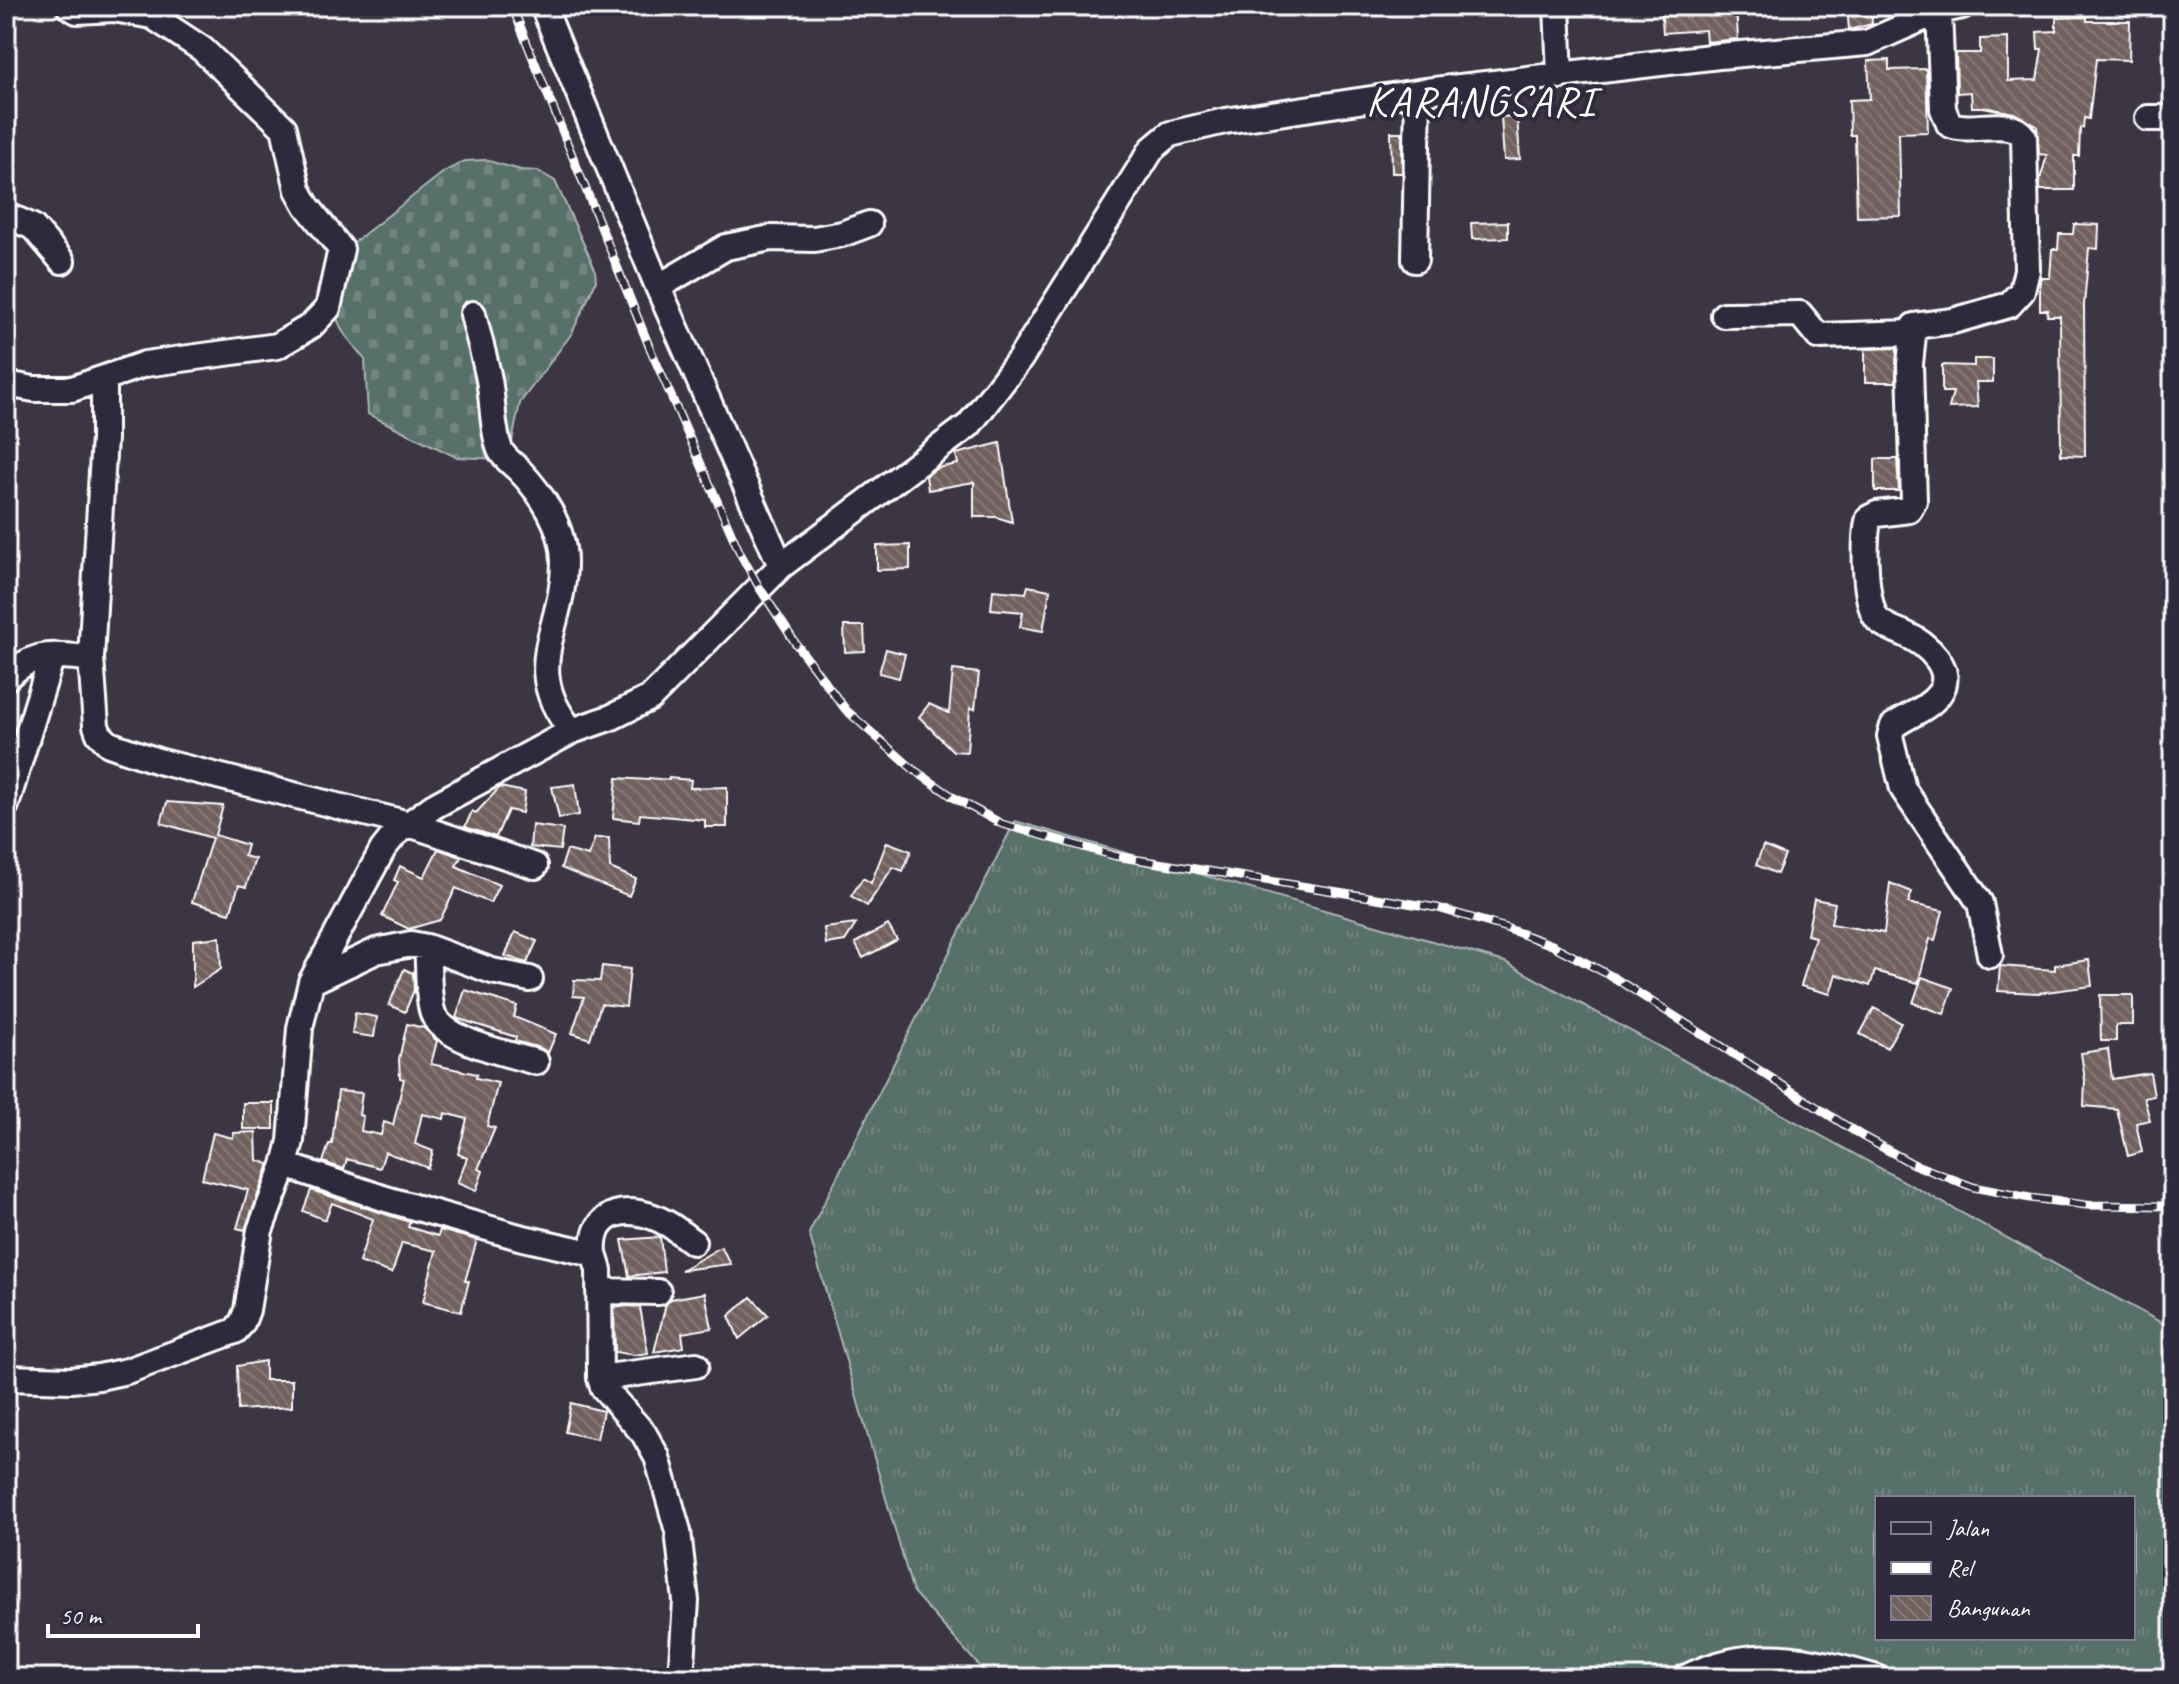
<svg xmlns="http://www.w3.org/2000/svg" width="2179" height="1684" font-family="Caveat,sans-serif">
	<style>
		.grass { fill: url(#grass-tufts); stroke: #acb7b4; stroke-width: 2; fill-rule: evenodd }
		.cemetery { fill: url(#cemetery-stones); stroke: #acb7b4; stroke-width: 2 }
		.building { fill: url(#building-back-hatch); stroke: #fff; stroke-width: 2 }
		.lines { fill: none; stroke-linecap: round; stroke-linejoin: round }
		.minor-casing { stroke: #fff; stroke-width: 30 }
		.minor { stroke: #2f2a3d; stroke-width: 24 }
		.rail-casing { stroke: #fff; stroke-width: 9 }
		.rail { stroke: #2f2a3d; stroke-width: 6; stroke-dasharray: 18; stroke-linecap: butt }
		.labels { text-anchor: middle; stroke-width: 8; stroke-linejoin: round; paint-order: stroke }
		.quarter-label { font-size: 42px; letter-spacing: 2px; fill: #fff; stroke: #2f2a3d }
	</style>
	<defs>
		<pattern id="grass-tufts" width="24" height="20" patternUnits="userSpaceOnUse" patternTransform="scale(2)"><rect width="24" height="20" fill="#596f6a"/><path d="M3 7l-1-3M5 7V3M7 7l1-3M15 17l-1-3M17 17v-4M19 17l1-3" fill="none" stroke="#728580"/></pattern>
		<pattern id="cemetery-stones" width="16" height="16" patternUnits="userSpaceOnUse" patternTransform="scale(2)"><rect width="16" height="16" fill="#596f6a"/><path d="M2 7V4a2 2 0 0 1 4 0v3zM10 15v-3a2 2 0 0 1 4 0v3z" fill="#728580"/></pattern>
		<pattern id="building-back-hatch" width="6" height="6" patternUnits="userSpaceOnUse" patternTransform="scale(2)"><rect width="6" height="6" fill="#71615e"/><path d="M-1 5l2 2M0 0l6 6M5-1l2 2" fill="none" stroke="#867976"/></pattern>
	</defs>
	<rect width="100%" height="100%" fill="#3c3544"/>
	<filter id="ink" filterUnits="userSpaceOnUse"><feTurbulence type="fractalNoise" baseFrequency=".0125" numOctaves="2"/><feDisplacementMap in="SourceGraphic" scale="16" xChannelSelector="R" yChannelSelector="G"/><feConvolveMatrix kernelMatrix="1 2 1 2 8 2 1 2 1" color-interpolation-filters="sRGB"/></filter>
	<g filter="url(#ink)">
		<path class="grass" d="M1015,821L1505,962L2173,1329V1678H990L913,1592L809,1233ZM1877,1498H2133V1638H1877Z"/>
		<path class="cemetery" d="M485,160L521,170L538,171L555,181L595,269L596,281L572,333L520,403L510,451L500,459L456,457L368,414L365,360L343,332L332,308L344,250L445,171L465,161Z"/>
		<path class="building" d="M1661,6H1736L1738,39L1706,42L1705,30L1663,33Z
			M1847,6H1871L1872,24L1849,30Z
			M2087,17V21H2130L2129,60L2096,59L2089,119L2084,118L2083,128H2080L2079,156H2074V190H2040V180L2047,155L2039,154L2037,126L2014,113L1983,107H1972L1971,92L1957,93L1956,53H1980V39L2008,38V81L2037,80L2042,49H2038L2037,32L2056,31V18Z
			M1889,60V70L1926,69L1928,132L1899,133L1901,216L1857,217L1855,135H1850L1849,100L1870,99L1868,61Z
			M1517,116L1520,159L1504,160L1501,117Z
			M1391,132H1402V173H1392Z
			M1508,222V238L1472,239L1471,223Z
			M2074,224L2099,225L2098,249L2089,248L2084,305L2085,456L2061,455L2060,316H2047L2048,310H2040V280L2041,278H2050L2052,249H2058L2059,234H2073Z
			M1897,348L1896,382H1865V349Z
			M1974,359H1993V382H1976L1978,407L1949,408L1953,392H1942V365L1974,366Z
			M1000,443L1012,522L996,517H974V482L928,490L926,476L937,468L958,464L956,454Z
			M1875,459H1897L1899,491H1875Z
			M910,545V569L877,570V546Z
			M1028,586L1050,590L1043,631L1020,627L1023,612L991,609L993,590L1026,593Z
			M844,626H864L865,651L845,652Z
			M886,649L905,654L899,678L879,673Z
			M953,670L979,673L975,709L970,708L967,752L953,751L919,717L929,704L949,713Z
			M617,778L648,780L649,778L669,780V778L691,780L690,788L727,787V827H705V820L640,814L639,821L613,818Z
			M575,784L579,815L559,818L552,787Z
			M500,787L525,792L522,813L508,810L496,837L465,827L472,811L476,813Z
			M167,802L223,806L215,835L247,845L244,856L255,859L246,887L239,885L230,913L192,902L212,838L161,823Z
			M532,825L563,829L560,850L530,847Z
			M595,838H609L610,868L636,879L629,896L561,868L567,850L588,856Z
			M887,842L911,851L903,871L893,867L867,906L851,896L863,878L871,883Z
			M1763,846L1785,855L1777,874L1756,865Z
			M438,849L461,857L456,866L499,885L490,903L456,888L440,920L409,929L382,916L398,882L394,880L400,866L424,877Z
			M1890,883L1912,892L1908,903L1943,911L1935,940L1930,939L1918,983L1875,971L1870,986L1836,974L1830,994L1801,986L1815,937L1807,935L1814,899L1835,903L1831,924L1884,933Z
			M856,924L845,941L826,944L824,928Z
			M888,925L897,940L863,958L855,943Z
			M515,932L537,941L527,963L505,956Z
			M220,937L221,969L193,987V940Z
			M2089,960L2092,986L2038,993L1998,991L2000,966L2055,970V965Z
			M602,966L630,969L626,1007L601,1004L590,1039L572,1033L584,997L573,996L574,980L600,981Z
			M404,969L413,973L414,990L405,1012L389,1005Z
			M1922,977L1953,988L1944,1014L1913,1003Z
			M465,990L517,1006L514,1017L556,1034L548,1053L540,1048L515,1041L516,1037L456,1018Z
			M2100,995H2133V1025H2116V1041H2101Z
			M1874,1008L1901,1023L1887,1048L1860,1034Z
			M355,1013L377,1017L374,1037L352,1034Z
			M407,1024L424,1028L437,1041L431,1064L477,1074L476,1078L498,1083L487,1126L495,1128L478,1169L483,1171L476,1191L457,1183L467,1158L458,1154L467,1119L445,1113L444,1119L422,1114L415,1144L433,1151L428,1168L385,1152L380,1168L347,1159L344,1169L323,1162L329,1144H332L338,1091L362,1093L359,1115L363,1116L361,1131L381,1135L384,1122L393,1125L404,1079L400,1078L399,1059Z
			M2108,1049L2112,1079L2150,1073L2154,1096L2144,1098L2150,1120L2136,1123L2142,1152L2128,1156L2117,1109L2084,1106L2085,1080L2081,1053Z
			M243,1103H274V1129H243Z
			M256,1132L257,1160L269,1164L245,1230L237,1228L248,1190L202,1179L213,1133L233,1138L234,1133Z
			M311,1190L410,1222L408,1227L438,1236L440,1230L477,1240L465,1281H469L461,1312L423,1302L436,1251L402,1243L392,1273L359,1262L373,1219L332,1203L325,1220L303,1211Z
			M660,1237L664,1272L629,1276L622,1240Z
			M721,1247L731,1264L681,1270Z
			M705,1293L712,1328L682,1333L684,1347L654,1352L666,1304L671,1299Z
			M751,1297L768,1315L739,1339L729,1316Z
			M626,1306L640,1307L648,1353L634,1355L615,1352L614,1308Z
			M265,1361V1380H292V1407L238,1410L237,1366Z
			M571,1403L603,1411L597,1439L565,1432Z"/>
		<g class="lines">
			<g class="minor-casing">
				<path id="minor" d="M543,6L658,287L781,566
					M1557,6L1560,76
					M1939,11L1943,109L1949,124C1970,135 2008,115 2024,137L2027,270L2022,291L2009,305L1953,321L1914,326L1910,364L1914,501L1909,510L1877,514L1869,518C1863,536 1864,606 1878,620C1885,627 1896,630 1905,634C1927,644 1957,670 1939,694C1928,709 1908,715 1893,726L1890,736L1903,789L1980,903L1990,955
					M2148,118H2173
					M6,215L33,227L62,261
					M1415,260L1418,92
					M658,287L726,247L771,238L814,239L842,234L869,224
					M473,314C478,336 485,358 489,380C493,401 492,426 499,447C502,457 512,463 519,470C542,494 564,527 564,562C564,630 519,667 572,731
					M1724,315L1800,314L1818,336L1911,333
					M104,380V438L91,658L96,726L99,734L109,744L158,761L409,824L535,866
					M6,384L34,389H72L145,364L277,346L311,326L328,308L341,249L307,206L298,190L284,128L202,49L152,16L114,9L77,11L69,6
					M6,678C37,649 51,656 91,658
					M6,805L52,656
					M427,947C429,964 427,1002 434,1016C448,1042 509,1054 536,1062
					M311,982L376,951L411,944L427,947L492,971L530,979
					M285,1165L386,1199L519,1237L594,1254L599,1270L600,1378L603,1387L644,1434L657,1457L678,1531L686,1601L681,1678
					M594,1254C590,1207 633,1204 666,1223C676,1228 684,1236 693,1242
					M599,1291L658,1292
					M6,1378L71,1380L99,1377L127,1371L235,1331L242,1323L247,1310L260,1230L285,1165L291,1141L300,1028L311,982L383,849L395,834L434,806L572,731L612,717L650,698L781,566L969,425L1020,359L1152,149L1170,134L1225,121L1418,92L1719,56L1867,43L1939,11L1962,6
					M600,1378L696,1365
					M1685,1678C1752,1644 1809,1658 1877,1678"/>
			</g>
			<use href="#minor" class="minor"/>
			<g class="rail-casing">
				<path id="rail" d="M512,6L649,346L740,553L759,587L796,644L846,710L914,770L956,799L1002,824L1115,856L1438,908L1503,927L1552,945L1613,977L1862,1136L1913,1164L1973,1187L2030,1198L2086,1205L2173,1206"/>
			</g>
			<use href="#rail" class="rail"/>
		</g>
	</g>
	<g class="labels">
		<g class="quarter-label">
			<text x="1481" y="115">KARANGSARI</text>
		</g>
	</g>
	<rect width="2179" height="1684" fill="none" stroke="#2f2a3d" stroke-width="32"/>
	<rect x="16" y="16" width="2147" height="1652" fill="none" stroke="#fff" stroke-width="3" filter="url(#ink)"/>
	<rect x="1875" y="1496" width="260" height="144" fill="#2f2a3d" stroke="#827f8b" stroke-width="2"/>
	<rect x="1891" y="1522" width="40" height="12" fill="#2f2a3d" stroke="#827f8b" stroke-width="2"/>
	<text x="1947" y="1536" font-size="24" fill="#ffffff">Jalan</text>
	<rect x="1891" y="1562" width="40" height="12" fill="#ffffff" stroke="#827f8b" stroke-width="2"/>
	<text x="1947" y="1576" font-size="24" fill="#ffffff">Rel</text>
	<rect x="1891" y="1596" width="40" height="24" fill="url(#building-back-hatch)" stroke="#827f8b" stroke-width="2"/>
	<text x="1947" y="1616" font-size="24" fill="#ffffff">Bangunan</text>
	<path d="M48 1624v12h150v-12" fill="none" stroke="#ffffff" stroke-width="4"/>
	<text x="60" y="1624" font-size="24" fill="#ffffff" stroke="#2f2a3d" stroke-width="6" paint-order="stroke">50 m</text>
</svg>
